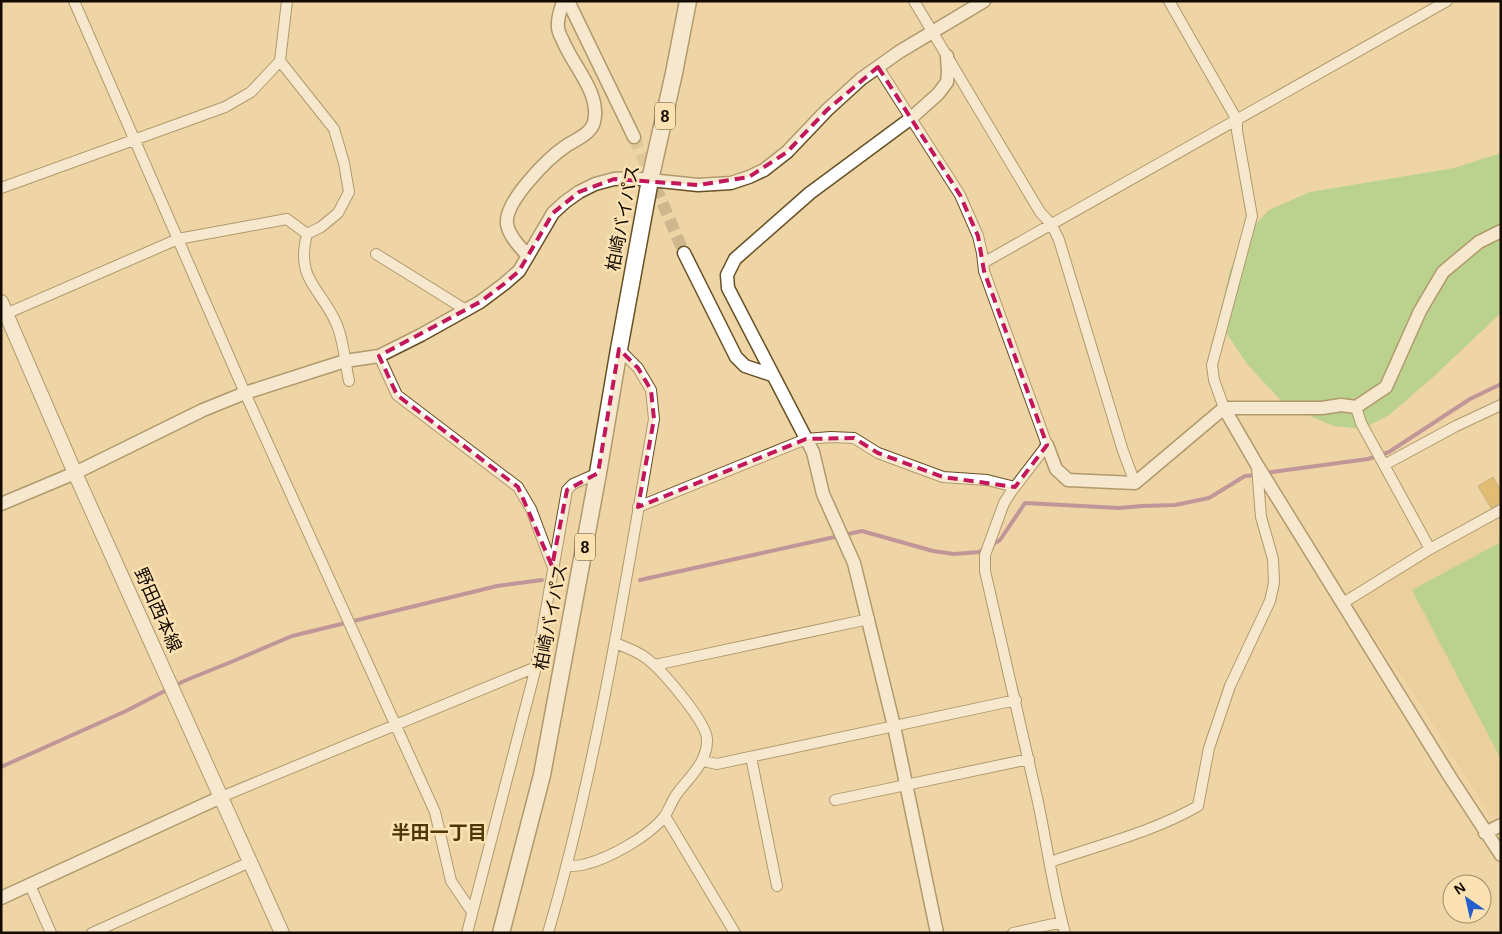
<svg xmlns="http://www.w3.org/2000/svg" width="1502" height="934" font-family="Arial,'Noto Sans JP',sans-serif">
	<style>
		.built { fill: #e6c791 }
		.green { fill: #7ace70 }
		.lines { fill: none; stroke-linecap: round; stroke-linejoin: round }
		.stream { stroke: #874a8b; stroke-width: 4 }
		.building { fill: #d09e33; stroke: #9d8558 }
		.tertiary-tunnel { stroke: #ceb78d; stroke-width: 12; stroke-dasharray: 12 6; stroke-linecap: butt }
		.minor-casing { stroke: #665024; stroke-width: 12 }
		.tertiary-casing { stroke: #665024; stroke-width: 15 }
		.secondary-casing { stroke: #665024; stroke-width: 16 }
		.trunk-casing { stroke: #665024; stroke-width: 19 }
		.minor { stroke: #fff; stroke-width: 10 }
		.tertiary { stroke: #fff; stroke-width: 12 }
		.secondary { stroke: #fff; stroke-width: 14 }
		.trunk { stroke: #fff; stroke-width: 16 }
		.marked { fill: none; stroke: #c2185b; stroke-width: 4; stroke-dasharray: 10 6; stroke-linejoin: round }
		.labels { text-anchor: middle; stroke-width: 5; stroke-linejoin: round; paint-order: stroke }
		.shield { fill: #fce2b2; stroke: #594b35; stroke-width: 1 }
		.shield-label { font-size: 16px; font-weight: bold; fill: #130a00 }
		.street-label { font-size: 18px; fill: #130a00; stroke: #fce2b2 }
		.neighbourhood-label { font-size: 19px; font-weight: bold; fill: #4c3706; stroke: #fce2b2 }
	</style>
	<rect width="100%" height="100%" fill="#efd5a6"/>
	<path class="built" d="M1501,516V815L1495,817L1489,814L1414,694L1352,607L1357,599L1365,593Z"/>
	<path class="green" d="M1501,153V313L1432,378L1389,415L1362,429L1333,426L1284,404L1247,364L1227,334L1221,309L1230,270L1250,230L1269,210L1310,192L1454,168Z
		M1501,542V759L1412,590Z"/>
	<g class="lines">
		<path class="stream" d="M1265,473L1368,459L1389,452L1470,399L1501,384
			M990,546L1000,540L1025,503L1119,508L1142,506L1175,505L1209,498L1245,476L1258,475
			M640,580L862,531L933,551L954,554L979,552L984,549
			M1,767L126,711L184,681L231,662L292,636L497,586L542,580"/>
	</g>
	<path class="building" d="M1493,477L1501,491V502L1491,508L1478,486Z"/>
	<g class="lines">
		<path class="tertiary-tunnel" d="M634,137L684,253"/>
		<g class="minor-casing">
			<path id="minor" d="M74,1L245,393L435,812L451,881L472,912
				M914,1L1040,212L1052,225L1059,240L1123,451L1135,483
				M1169,1L1237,120V131L1252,216L1212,365L1214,380L1224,408
				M280,61L334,129L344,163L349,192L338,213L321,227L307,234C295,281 321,287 337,325C344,342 345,363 349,381
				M878,67L960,195L978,236L982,253L984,271L1047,445L1011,492L1004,503L985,555V571C1003,648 1021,725 1038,802C1047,845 1053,890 1065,933
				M1,188L225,107L251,92L280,61L287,1
				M376,254L466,310
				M983,263L1447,1
				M1,316L178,239L287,219L307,234
				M379,356L397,395L518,487L531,509L552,565
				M1356,407L1361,423L1430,549
				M1384,465L1456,426L1501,405
				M638,507L806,439L831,437L854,438L878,453L943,477L987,480L1015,487
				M1343,603L1430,549L1501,510
				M655,665L869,619
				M751,757L777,886
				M703,761L717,764L1016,700
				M221,797L536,667
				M835,800L1029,759
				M665,816L735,933
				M1050,862C1099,845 1153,832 1198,806L1209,748L1230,686L1270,601L1274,583L1273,559L1261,517L1257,466
				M567,866C574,866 581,866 586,864C610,858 649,836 664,817C670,809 672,799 679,791C691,776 708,760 707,739C706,721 661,669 646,658C637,651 625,647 615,643
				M30,885L51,933
				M92,933L250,862
				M467,933L536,667L567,490L573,484L598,473
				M548,933C597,765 624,591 654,419L651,390L638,368L619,349
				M1013,933L1062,922"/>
		</g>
		<g class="tertiary-casing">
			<path id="tertiary" d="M568,1L634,137
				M684,253L736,357L745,366L772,375
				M528,256C520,247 509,236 507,224C504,202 548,158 566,146C575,140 591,134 594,122C601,93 573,66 563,41C561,37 558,32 558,27C557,17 561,10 563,1
				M1224,408L1257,465L1450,777L1501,855
				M1047,445L1056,469L1068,480L1135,483L1224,408H1322L1341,405L1356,407L1386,387L1420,311L1443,272L1479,242L1501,231
				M1,504L75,473L203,410L245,393L345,361L379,356L421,335L480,302L504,284L519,271L553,213L565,202L579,192L595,184L614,179L631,178L698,185L715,184L731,183L749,177L764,170L787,152L827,110L861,79L899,52L984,1
				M1485,833L1501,825
				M1,898L221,797
				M937,933L894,726L854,563L823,494L813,452L728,288L727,275L735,259L810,193L910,119L938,94L947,82L948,72L947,56"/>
		</g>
		<g class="secondary-casing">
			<path id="secondary" d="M1,302L75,473L282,933"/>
		</g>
		<g class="trunk-casing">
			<path id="trunk" d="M501,933L542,775L598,473L619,349L650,180L674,73L688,1"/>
		</g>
		<use href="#minor" class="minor"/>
		<use href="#tertiary" class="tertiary"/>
		<use href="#secondary" class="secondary"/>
		<use href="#trunk" class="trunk"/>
	</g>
	<path d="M0 0H1502V934H0ZM878,67L960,195L978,236L984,271L1047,445L1015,487L943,477L878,453L854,438L806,439L638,507L654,419L651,390L638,368L619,349L598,473L567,490L552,566L518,487L397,395L379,356L480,302L504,284L519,271L553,213L579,192L614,179L698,185L749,177L787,152L827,110Z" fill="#efd5a6" fill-opacity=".55" fill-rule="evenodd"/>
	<path class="marked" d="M878,67L960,195L978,236L984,271L1047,445L1015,487L943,477L878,453L854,438L806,439L638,507L654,419L651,390L638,368L619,349L598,473L567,490L552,566L518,487L397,395L379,356L480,302L504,284L519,271L553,213L579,192L614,179L698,185L749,177L787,152L827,110Z"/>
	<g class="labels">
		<g class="shield">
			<rect x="655" y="102.5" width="20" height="27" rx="4"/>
			<rect x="575" y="533.5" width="20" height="27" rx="4"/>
		</g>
		<g class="shield-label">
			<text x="665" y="122">8</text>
			<text x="585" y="553">8</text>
		</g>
		<g class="street-label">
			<text transform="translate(623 218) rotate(-79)" y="6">柏崎バイパス</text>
			<text transform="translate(158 610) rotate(66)" y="6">野田西本線</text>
			<text transform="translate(551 617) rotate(-79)" y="6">柏崎バイパス</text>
		</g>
		<g class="neighbourhood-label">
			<text x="439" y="839">半田一丁目</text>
		</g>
	</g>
	<rect width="1502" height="934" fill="none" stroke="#130a00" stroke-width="5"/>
	<g transform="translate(1467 899) rotate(326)"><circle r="24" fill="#fce2b2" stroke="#9f8c6b"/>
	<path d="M0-4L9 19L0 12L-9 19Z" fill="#265fcc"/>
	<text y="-8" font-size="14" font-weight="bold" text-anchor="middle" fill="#130a00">N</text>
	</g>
</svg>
